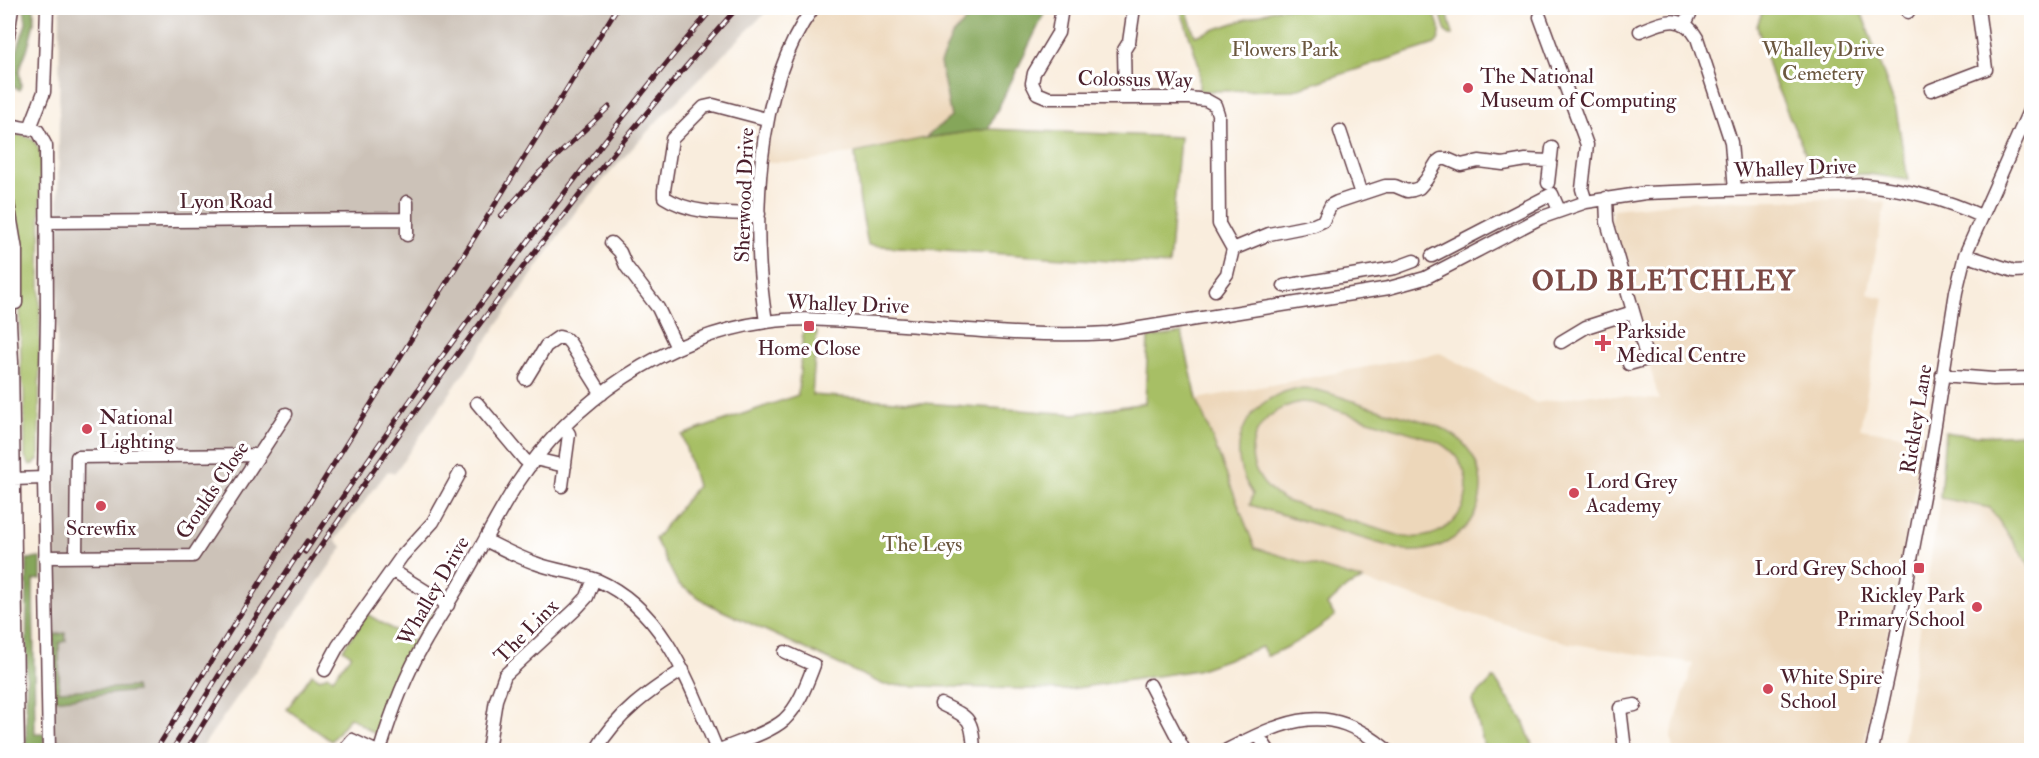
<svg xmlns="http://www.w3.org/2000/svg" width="2039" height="758" font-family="'IM FELL Double Pica',serif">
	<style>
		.built { fill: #edd7ba }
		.industrial { fill: #ccc2b8 }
		.green { fill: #a7bf65; stroke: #786f48; stroke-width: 1.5; fill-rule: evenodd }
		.forest { fill: #85a65a; stroke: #686242; stroke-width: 1.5 }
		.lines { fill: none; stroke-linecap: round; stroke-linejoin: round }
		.minor-casing { stroke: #643e46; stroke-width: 15 }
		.minor { stroke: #fff; stroke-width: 12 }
		.rail-casing { stroke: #4a1f2b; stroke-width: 5 }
		.rail { stroke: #fff; stroke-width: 3; stroke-dasharray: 9; stroke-linecap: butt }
		.poi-dot { fill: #d1495b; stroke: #fff; stroke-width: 2 }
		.labels { text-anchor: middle; stroke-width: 6; stroke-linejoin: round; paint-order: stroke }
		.park-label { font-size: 21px; fill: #6b573f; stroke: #fff }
		.poi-label { font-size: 21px; fill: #4a1f2b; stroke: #fff; text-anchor: start }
		.street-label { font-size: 21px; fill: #4a1f2b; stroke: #fff }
		.district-label { font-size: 27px; font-weight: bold; letter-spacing: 1.5px; fill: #7d4a46; stroke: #fff }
	</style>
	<rect width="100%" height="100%" fill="#fff"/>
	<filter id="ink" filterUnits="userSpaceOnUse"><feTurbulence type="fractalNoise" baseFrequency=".0167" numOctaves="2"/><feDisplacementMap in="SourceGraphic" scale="12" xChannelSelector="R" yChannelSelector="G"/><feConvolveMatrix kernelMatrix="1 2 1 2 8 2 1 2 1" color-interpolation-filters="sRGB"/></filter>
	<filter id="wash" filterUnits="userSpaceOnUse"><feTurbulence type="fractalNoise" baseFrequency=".008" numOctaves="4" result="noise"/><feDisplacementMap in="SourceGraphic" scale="24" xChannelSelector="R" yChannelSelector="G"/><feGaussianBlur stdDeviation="1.35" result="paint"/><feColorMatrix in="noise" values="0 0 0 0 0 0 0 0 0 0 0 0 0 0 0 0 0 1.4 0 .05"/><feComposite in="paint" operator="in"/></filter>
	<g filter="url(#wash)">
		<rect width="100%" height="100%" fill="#f9eddd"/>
		<path class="built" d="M813,8H973L972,14L952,36L940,63L951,117L925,138L808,162H762L786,57Z
			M1863,199L1885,203L1868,294L1884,298L1860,429L1924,438L1881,674L1873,697L1863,750H1673L1671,736L1693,663L1568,643L1255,548L1197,399L1440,353L1536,403L1591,394L1659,400L1611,222L1613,209L1695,201Z
			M1940,498L1990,508L2031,568V750H1946L1903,742Z"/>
		<path class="industrial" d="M60,8H770L659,119L578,208L394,474L388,471L335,540L343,547L200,750H53Z"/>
		<path class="green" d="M1180,8H1186L1195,36L1279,8H1432C1436,19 1446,35 1435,44L1293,90L1199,91V65Z
			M1439,8H1446L1453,35H1450L1446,32Z
			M1760,8H1860L1896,109L1908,180L1868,174L1815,176L1771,74L1757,26L1762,12Z
			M988,129L1180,137L1169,265L868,245L860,204L855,153L925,138Z
			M20,135C34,137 37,143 41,156L39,459L34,464L30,465L25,457L24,391L21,375L19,228L8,189V138Z
			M803,331L817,332L812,395L1075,414L1145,403L1148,338L1182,333L1197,399L1255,548L1363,580L1348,586L1327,605L1335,616C1313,633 1293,646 1267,656L1262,647L1197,670L1063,690L884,685L712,606L678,584L655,539L697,486L682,435L798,395Z
			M1294,389C1302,389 1310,389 1317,390C1337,395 1356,402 1374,408C1400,415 1441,422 1460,440C1507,486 1469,556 1405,551L1250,505L1253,494C1222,450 1244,401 1294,389ZM1301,402L1313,403L1431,439C1491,463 1471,544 1404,537L1286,501C1234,474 1244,413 1301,402Z
			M1945,432C1973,437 2003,436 2031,433V568L1990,508L1940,498Z
			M432,612L435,614L409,657L391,695L378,736L350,717L331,741L287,709L312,674L320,679L327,675L333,678L351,655L343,649L367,614L414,642Z
			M1494,678L1523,720L1534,750H1485L1472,700Z"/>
		<path class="forest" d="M24,8H34V23L28,47L19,71L21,84L20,90L12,86L11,69L26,23Z
			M973,8H1047L988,129L925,138L951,117L940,63L952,36L972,14Z
			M41,558V579L33,580L35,734H44V750H26L27,559Z
			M65,633L66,641L59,643V691L135,687L136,691L53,700L54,635Z"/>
	</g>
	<g filter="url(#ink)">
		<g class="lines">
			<g class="minor-casing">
				<path id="minor" d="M1062,8L1058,33L1034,73L1032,83L1037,93L1049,98H1189L1206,100L1215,105L1218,114L1219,224L1233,249
					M1908,12L1910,8
					M1540,17L1587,145L1582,189L1586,202
					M1685,24L1693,8
					M1640,31C1663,22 1682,12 1697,38L1731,142L1735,190
					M8,36L12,8
					M1931,90L1986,69L1978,8
					M1125,98L1124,50L1129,42L1134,8
					M8,123C18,129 28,127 38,131L46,146L47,316L44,478L49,750
					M30,128L44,92L47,8
					M1340,131L1361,194
					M1548,183L1552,148
					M1606,198L1607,222L1647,359L1629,364
					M407,202V235
					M8,203L16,250V303
					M759,214C727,213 692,215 664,197V190L672,139L704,107L713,105L766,119
					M46,222L407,219
					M611,243L620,252L626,266L658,308L677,348
					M1965,255L2014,271L2032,270
					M1432,256L1552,194L1559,210
					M8,283L12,362L18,750
					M1284,286L1395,268L1414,261
					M1215,290L1227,274L1233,249L1269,234L1314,225L1323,221L1331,205L1337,202L1385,186H1395L1407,191L1413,190L1419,188L1426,180L1437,162L1441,159H1447L1461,165L1479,161L1503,164L1526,160L1549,161
					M766,322C751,226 754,89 813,8
					M1561,342L1586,327L1633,312
					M1942,375L1993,379L2032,378
					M526,379L546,346L559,337L566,339L570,343L602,394
					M477,403L524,459L531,465
					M535,459L565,466
					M13,479L44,478
					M562,486L569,434L564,426
					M485,540C501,548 518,557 535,563C555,571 577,572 597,580C666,610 690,686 717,750
					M45,557L193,556L286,414
					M76,557L77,457L258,455
					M392,570L448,605
					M325,670L338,646L402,556L433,522L460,473
					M1150,685L1184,750
					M941,704C970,718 972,718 974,750
					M1258,735L1268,750
					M347,746L352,740L373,750
					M380,750C391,714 404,678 423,645C436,621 452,599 465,575C483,545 498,513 517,484C571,401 667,336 766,322C802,316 839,321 876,323C953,328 1032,338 1109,333L1389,288L1425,278L1540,218L1586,202L1645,193L1865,185C1906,189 1944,199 1981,216
					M488,750L496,700L505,675L575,610L587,597L594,579
					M596,750C617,714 648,692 683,670
					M720,750C738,742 769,733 784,720C799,706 807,683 814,665L785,652
					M1227,750C1288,719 1328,700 1387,750
					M1625,750L1620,708L1635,705
					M1872,750L1894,649L1927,475L1956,292L1965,255L2032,104"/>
			</g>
			<use href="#minor" class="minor"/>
			<g class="rail-casing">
				<path id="rail" d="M501,216L540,172L609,107
					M305,552C372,452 443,353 516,257C580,172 644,88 713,8
					M156,750L617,8
					M172,750L237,646L307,541
					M187,750C247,652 312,558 378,464C490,305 608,153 737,8"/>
			</g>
			<use href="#rail" class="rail"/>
		</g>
	</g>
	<g class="poi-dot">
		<circle cx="1468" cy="88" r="6"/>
		<rect x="803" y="320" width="12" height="12" rx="3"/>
		<path d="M1600 334h6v6h6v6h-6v6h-6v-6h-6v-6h6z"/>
		<circle cx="87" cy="429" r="6"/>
		<circle cx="1574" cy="493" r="6"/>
		<circle cx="101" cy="506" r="6"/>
		<rect x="1913" y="562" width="12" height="12" rx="3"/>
		<circle cx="1977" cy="607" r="6"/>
		<circle cx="1768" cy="689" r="6"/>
	</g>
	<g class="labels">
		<g class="park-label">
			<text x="1285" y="56">Flowers Park</text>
			<text x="1823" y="56">Whalley Drive<tspan x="1823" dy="24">Cemetery</tspan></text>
			<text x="922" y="551">The Leys</text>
		</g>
		<g class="poi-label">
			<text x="1480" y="83">The National<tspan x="1480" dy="24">Museum of Computing</tspan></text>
			<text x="1616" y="338">Parkside<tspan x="1616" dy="24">Medical Centre</tspan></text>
			<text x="809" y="355" text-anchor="middle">Home Close</text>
			<text x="99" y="424">National<tspan x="99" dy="24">Lighting</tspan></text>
			<text x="1586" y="488">Lord Grey<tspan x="1586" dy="24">Academy</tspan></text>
			<text x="101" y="535" text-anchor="middle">Screwfix</text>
			<text x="1907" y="575" text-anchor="end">Lord Grey School</text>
			<text x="1965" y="602" text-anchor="end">Rickley Park<tspan x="1965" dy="24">Primary School</tspan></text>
			<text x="1780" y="684">White Spire<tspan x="1780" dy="24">School</tspan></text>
		</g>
		<g class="street-label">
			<text transform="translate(1135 79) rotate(1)" y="7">Colossus Way</text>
			<text transform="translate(1795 168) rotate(-2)" y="7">Whalley Drive</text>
			<text transform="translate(744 195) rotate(-88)" y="7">Sherwood Drive</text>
			<text x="226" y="208">Lyon Road</text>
			<text transform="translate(848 304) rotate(2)" y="7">Whalley Drive</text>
			<text transform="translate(1916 419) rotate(-81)" y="7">Rickley Lane</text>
			<text transform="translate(212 490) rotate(-56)" y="7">Goulds Close</text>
			<text transform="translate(433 591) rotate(-60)" y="7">Whalley Drive</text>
			<text transform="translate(526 631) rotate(-45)" y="7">The Linx</text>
		</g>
		<g class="district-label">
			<text x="1664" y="290">OLD BLETCHLEY</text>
		</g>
	</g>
	<rect width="2039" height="758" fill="none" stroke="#fff" stroke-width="30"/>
</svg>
